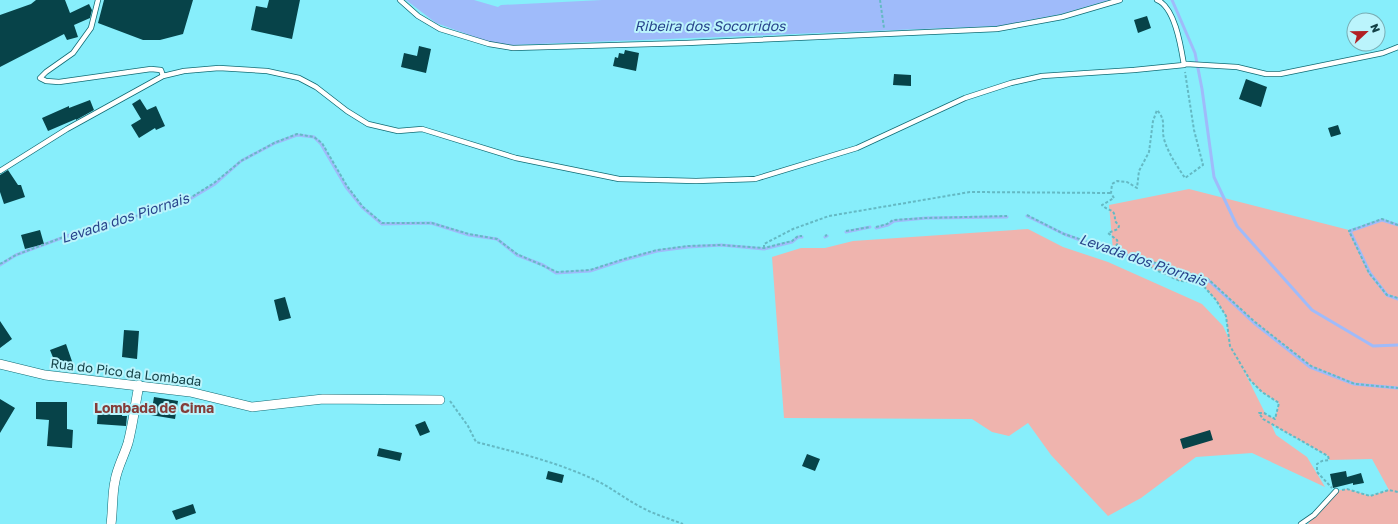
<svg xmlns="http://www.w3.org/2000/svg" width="1398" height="524" font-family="'Golos Text',sans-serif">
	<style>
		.green { fill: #efb4ae; fill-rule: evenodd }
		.water { fill: #9fbbfa }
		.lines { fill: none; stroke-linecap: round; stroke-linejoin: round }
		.stream { stroke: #9fbbfa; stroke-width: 3 }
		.building { fill: #074349 }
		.service-casing { stroke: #116b74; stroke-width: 6 }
		.minor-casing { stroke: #116b74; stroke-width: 10 }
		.path { stroke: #64b9c4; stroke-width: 2; stroke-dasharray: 3 2; stroke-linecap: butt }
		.service { stroke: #fff; stroke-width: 4.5 }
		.minor { stroke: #fff; stroke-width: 9 }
		.labels { text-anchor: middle; stroke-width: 4; stroke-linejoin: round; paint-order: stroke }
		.street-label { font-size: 13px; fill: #134046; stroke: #bbf4fc }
		.water-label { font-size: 14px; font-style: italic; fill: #28438b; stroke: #bbf4fc }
		.neighbourhood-label { font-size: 14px; font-weight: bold; fill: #843c38; stroke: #bbf4fc }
	</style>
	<rect width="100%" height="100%" fill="#87eefb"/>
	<path class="green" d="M1189,189L1349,230L1382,219L1398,225V524H1308L1314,515L1336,491L1347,489L1370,496L1389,490L1372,459L1329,460L1328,456L1271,424L1276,435L1307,457L1325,487L1252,453L1196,457L1141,498L1108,516L1051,455L1028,423L1009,436L992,432L972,419L784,418L772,257L801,248H825L853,241L1028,229L1063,247L1108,262L1202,304L1223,326L1229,339L1226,316L1216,300L1200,282L1180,281L1156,270L1141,261L1113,250L1109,205ZM1242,367L1250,380L1262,392L1279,403L1275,419L1266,415Z"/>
	<path class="water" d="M406,0H474L498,7L501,5L602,0H1109L1061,14L998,26L512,45L489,42L436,23Z"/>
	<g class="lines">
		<path class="stream" d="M1172,0L1195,53L1202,89L1214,177L1237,226L1312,310L1373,346L1398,345
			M1027,216L1064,234L1091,244L1208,280L1254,323L1310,367L1354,384L1398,388
			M1398,225L1382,220L1350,231L1370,273L1387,295L1398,299
			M876,228L888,225L894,221L926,218L1007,217
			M846,232L870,227
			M825,237L827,236
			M0,265L16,255L75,233L162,209L190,199L215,184L241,161L275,143L297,135L314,137L321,144L346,187L362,207L382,224L431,223L469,235L497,239L517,255L543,265L556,273L590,271L624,260L657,251L688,247L721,245L764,249L792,242L798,237H802"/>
	</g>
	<path class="building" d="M36,0H65L70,13L89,4L92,10L90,18L74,25L78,37L67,40L64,34L0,67V15L31,4Z
		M104,0H193L183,34L160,40H143L98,23Z
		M269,0H300L292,39L251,30L256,6L267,8Z
		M1147,16L1151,28L1138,33L1134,20Z
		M419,46L431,49L426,73L401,67L404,53L417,56Z
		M625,50L639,53L636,71L613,66L615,57L618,58L619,53L624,54Z
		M894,74L911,75V86L893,85Z
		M1246,79L1267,87L1261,107L1239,99Z
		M140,99L147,110L156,106L165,126L156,130L155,128L139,138L131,125L141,119L132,104Z
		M90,100L94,110L76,120V119L48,131L42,118L69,106V108Z
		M1338,125L1341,134L1331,137L1328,128Z
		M8,170L18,185H21L25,197L4,204L0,192V175Z
		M40,230L44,244L25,249L21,235Z
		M285,297L291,318L279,321L274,300Z
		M0,321L12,339L0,348Z
		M124,330L139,331L137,359L122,357Z
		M66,344L74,367L63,371L58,370L50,350Z
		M154,397L178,401L175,419L151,415Z
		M0,399L15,408L0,433Z
		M36,402H67V429L73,430L72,448L47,446L49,420L36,419Z
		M98,409L123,410L122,416H127L126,426L97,424Z
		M425,421L430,432L420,436L415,425Z
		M1210,430L1213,440L1183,449L1180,439Z
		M379,448L402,453L400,461L377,456Z
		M807,454L820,459L815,471L802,466Z
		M548,471L564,475L562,483L546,479Z
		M1346,471L1347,477L1361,473L1364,483L1353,485V483L1333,488L1330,474Z
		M193,504L196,513L176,520L172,511Z"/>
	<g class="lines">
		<g class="service-casing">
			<path id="service" d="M98,0L91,28L73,53L46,72L40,78L46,81L59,82L151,69L161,70L163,76
				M400,0L418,16L440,29L489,44L513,48L687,43L997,29L1062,17L1120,0
				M1157,0C1175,7 1181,47 1184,65
				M0,171L67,129L163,76L184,71L219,68L267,71L299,78L316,87L347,111L368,124L398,131L422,129L516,158L619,179L696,181L755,179L857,148L965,98L1011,83L1042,76L1134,70L1184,65L1186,64L1237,67L1266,74H1280L1383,53L1398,47
				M1301,524L1314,515L1336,491"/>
		</g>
		<g class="minor-casing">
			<path id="minor" d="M0,364L45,375L190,392L252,407L323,399L440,400
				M111,524C113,510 112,494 115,481C117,468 124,456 128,443C133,424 135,405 139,385"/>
		</g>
		<path class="path" d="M880,0L884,28
			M1027,215L1064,234L1113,250
			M1398,225L1382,219L1349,231L1369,273L1387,295L1398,298
			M876,227L887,224L893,220L925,218L1007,216
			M846,231L870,227
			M825,236L827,235
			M764,248V244L793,229L829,216L970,192L1111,193
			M1113,250L1141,261L1156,270L1180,281L1200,282L1216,300L1226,316L1230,346L1250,380L1262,392L1279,403L1275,419L1264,413H1259L1263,419L1328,456L1329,460L1322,461L1317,464V472L1332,488
			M1113,250L1118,243L1117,240L1108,233L1118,229L1119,226L1115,221C1115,207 1110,213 1102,205L1114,198L1111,193L1112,184L1117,181L1127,182L1137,188L1139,171L1149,152L1153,121L1157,110C1167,121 1161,127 1164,139C1168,153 1177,166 1185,178L1203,165L1194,130L1185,72
			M1130,255L1208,279L1255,322L1311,366L1355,384L1398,388
			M0,264L16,255L74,233L162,209L190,198L214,183L241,161L274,143L297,134L314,137L322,143L347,186L363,207L382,223H432L469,234L497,239L517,254L557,272L590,270L624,259L657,250L688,246L721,245L764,248L792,241L798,236H802
			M450,401L468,426L476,442C516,452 556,462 593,479C611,487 626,500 643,508C656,515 670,519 683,524
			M1342,490L1347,489L1370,496L1389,490L1398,492"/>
		<use href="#service" class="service"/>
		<use href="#minor" class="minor"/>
	</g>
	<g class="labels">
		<g class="street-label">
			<text transform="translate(126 372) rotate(7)" y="5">Rua do Pico da Lombada</text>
		</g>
		<g class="water-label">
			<text x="710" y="31">Ribeira dos Socorridos</text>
			<text transform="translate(125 218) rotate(-18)" y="5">Levada dos Piornais</text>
			<text transform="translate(1143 260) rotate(19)" y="5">Levada dos Piornais</text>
		</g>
		<g class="neighbourhood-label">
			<text x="154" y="413">Lombada de Cima</text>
		</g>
	</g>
	<g transform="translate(1366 32) rotate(68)"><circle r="19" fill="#bbf4fc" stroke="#78acb3"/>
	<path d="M0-3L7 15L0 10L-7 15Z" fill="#b12024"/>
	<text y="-6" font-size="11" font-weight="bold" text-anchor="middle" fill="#134046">N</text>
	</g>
</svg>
